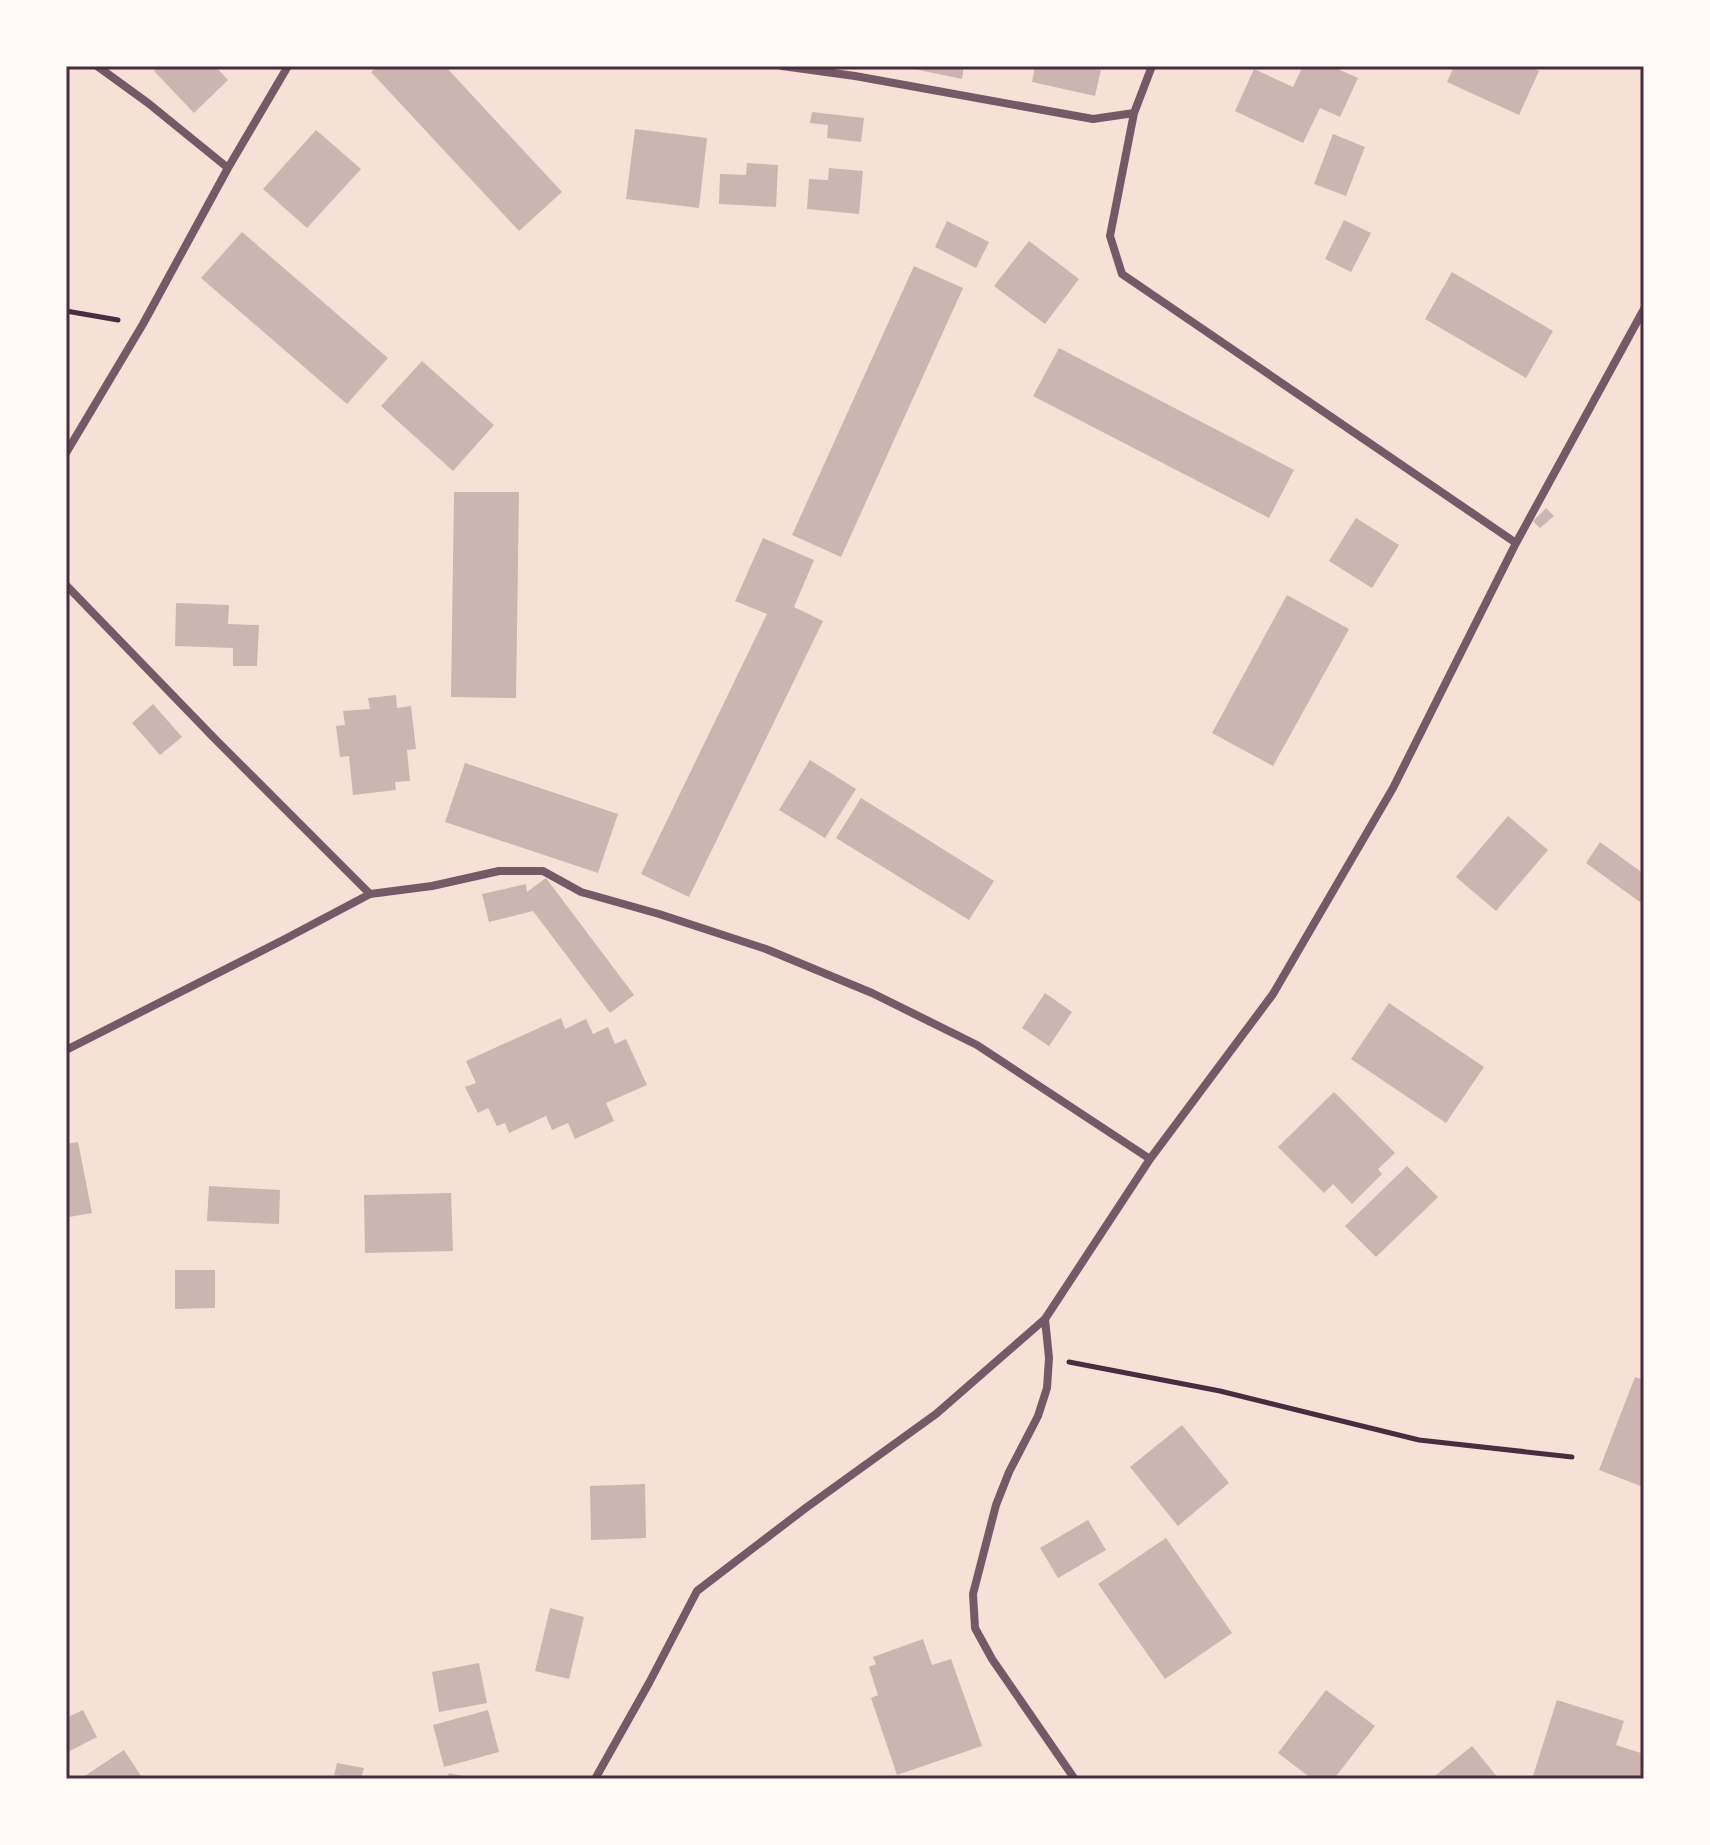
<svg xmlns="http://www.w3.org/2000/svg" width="1710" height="1845" font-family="Jost,sans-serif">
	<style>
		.building { fill: #ccb4b1 }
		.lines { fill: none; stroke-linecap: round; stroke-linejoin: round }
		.path { stroke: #4a2c40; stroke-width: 5 }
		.minor { stroke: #755966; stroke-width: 8 }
		.neatline { fill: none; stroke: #4a2c40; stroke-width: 3 }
	</style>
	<rect width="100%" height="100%" fill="#f7e1d7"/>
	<path class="building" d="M159,66H215L228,80L194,113L154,71Z
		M378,66H445L562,192L519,231L371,72Z
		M905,66H964L962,79L905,67Z
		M1035,66H1083L1101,70L1095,96L1032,82Z
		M1303,66H1331L1358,78L1340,117L1320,108L1303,143L1235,111L1254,69L1293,87Z
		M1454,66H1528L1539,71L1519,115L1447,82Z
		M812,112L864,118L861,142L827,138L828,125L810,123Z
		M635,129L707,138L699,208L626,199Z
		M316,130L361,169L307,228L263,189Z
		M1333,134L1365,147L1346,196L1314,184Z
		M747,163L778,165L776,207L719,204L720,174L746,175Z
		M829,168L863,171L859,214L807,209L809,179L828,180Z
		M1344,220L1371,233L1351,272L1325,259Z
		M947,221L989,242L976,268L935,247Z
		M242,232L388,358L347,404L201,278Z
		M1029,241L1079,279L1045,324L994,286Z
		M914,266L963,288L841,557L792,535Z
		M1452,272L1553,331L1526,378L1425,319Z
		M1059,348L1294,470L1269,518L1033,396Z
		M422,361L494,425L453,471L381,406Z
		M454,492H519L516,698L451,697Z
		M1546,508L1554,516L1540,528L1533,521Z
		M1356,518L1399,545L1372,588L1329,561Z
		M763,538L814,560L794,607L823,621L689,897L641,874L767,614L735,601Z
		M1287,595L1349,629L1273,766L1212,733Z
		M176,603L229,605L228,624L259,625L257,666H233V648L175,646Z
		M396,695L397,708L411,706L416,749L407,750L410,781L395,782L396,790L353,795L349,756L340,757L336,726L345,725L343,711L370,709L368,698Z
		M153,704L182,737L160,755L132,723Z
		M810,760L856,789L825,838L779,810Z
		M465,763L618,814L598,873L445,822Z
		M861,798L994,881L969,920L836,838Z
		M1508,816L1548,850L1496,911L1456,877Z
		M1600,842L1644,874V905L1586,863Z
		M546,878L634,995L610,1013L533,911L489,922L482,894L526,884L527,892Z
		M1045,993L1072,1012L1049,1046L1022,1028Z
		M1389,1003L1484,1067L1446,1123L1351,1059Z
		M561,1018L565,1029L586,1019L593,1034L608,1027L615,1044L626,1039L647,1085L606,1103L614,1121L575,1139L568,1123L552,1130L546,1116L509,1133L505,1123L497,1126L488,1108L478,1113L465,1087L476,1083L466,1061Z
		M1334,1092L1395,1153L1378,1169L1382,1174L1352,1204L1333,1184L1324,1193L1278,1147Z
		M78,1142L92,1213L69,1217L66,1199V1144Z
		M1407,1166L1438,1197L1376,1257L1345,1226Z
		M209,1186L280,1190L279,1224L207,1221Z
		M451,1193L453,1251L365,1253L364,1195Z
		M175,1270H215V1308L175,1309Z
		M1635,1377L1644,1380L1643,1487L1599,1470Z
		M1182,1425L1229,1483L1178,1526L1130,1467Z
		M645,1484L646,1538L591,1540L590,1486Z
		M1088,1520L1106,1550L1058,1578L1040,1548Z
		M1166,1538L1232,1633L1165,1679L1098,1584Z
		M550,1608L584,1617L569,1679L535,1671Z
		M923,1639L932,1665L951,1659L982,1746L897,1775L871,1698L878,1695L869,1667L876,1664L873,1657Z
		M479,1663L487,1703L439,1712L432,1672Z
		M1326,1690L1375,1726L1334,1779H1312L1278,1753Z
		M1557,1700L1624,1721L1616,1745L1644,1754V1779H1532Z
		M83,1710L97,1737L66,1753V1718Z
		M488,1710L499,1752L444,1767L433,1725Z
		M1472,1746L1499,1779H1431Z
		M124,1750L143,1779H80Z
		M337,1763L364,1768L361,1779H340V1776L334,1775Z
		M449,1773L470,1778V1779H447Z"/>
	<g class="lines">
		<path class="path" d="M66,311L118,320
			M1069,1362L1220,1391L1419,1440L1572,1457"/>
		<path class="minor" d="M97,66L148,103L228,168
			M782,66L855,76L1093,119L1134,113L1152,66
			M1134,113L1110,236L1122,274L1516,543
			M66,453L143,324L228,168L288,66
			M66,585L216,740L370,894
			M66,1050L283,940L370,894L432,886L499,871H543L581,892L659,914L766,949L872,993L977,1045L1150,1159
			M1045,1319L1049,1358L1047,1388L1038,1416L1009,1472L996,1505L973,1594L975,1628L992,1659L1074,1778
			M595,1779L649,1683L697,1591L807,1507L936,1414L1045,1319L1150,1159L1273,994L1393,788L1516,543L1644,309"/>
	</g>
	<rect width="1710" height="1845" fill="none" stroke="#fffaf5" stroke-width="136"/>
	<rect x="68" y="68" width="1574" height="1709" class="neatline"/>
</svg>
